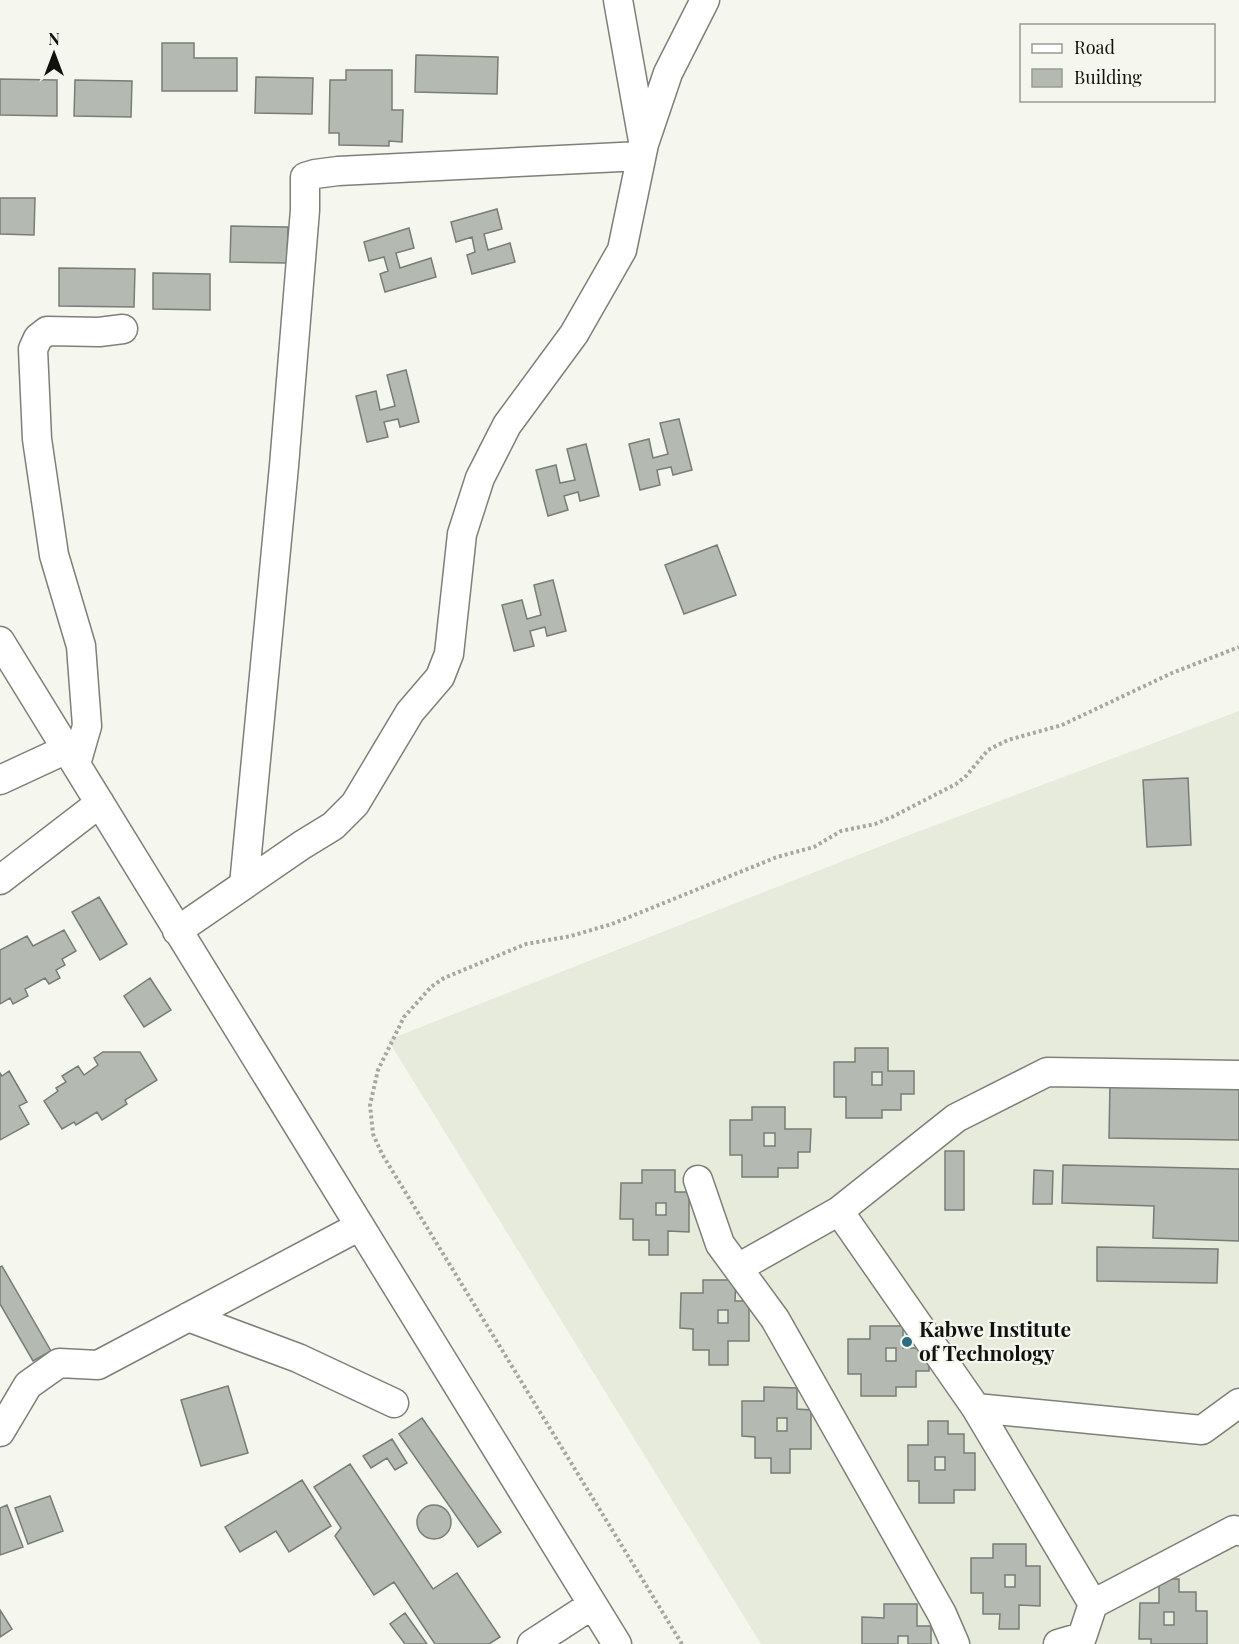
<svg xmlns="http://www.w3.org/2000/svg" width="1239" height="1644" font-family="'Playfair Display',serif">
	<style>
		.built { fill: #e7ebdb }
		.building { fill: #b4b9b2; stroke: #787d77; stroke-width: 1.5; fill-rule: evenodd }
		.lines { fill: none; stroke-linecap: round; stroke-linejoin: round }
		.minor-casing { stroke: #7e8078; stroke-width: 31 }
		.path { stroke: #a7a8a1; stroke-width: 4; stroke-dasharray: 3 3; stroke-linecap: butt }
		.minor { stroke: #fff; stroke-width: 28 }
		.poi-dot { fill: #2d6d81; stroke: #f5f7ee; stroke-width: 2 }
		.labels { text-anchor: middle; stroke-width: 4.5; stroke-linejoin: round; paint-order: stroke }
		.poi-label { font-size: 21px; font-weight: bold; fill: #11120f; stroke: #f5f7ee; text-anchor: start }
	</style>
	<rect width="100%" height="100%" fill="#f5f7ee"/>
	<path class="built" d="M1239,711V1644H761L388,1040L909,835Z"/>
	<path class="building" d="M162,43H194V58H237V91H162Z
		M416,55L498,57L497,94L415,92Z
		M346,70H392V110H403L402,142L389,141V146L339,145V133H329L330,80H346Z
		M256,77L313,78L312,114L255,113Z
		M0,79L57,80V116L0,115Z
		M75,80L132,81L131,117L74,116Z
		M0,198H35L34,235L0,234Z
		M497,209L502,229L484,234L488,250L510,243L515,262L472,274L467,255L475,252L472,237L456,242L451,222Z
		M231,226L288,227L287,263L230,262Z
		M409,228L414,248L396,253L400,268L431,258L436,277L385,292L380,274L388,271L384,257L369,261L364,242Z
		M59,268L135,269L134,307L59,306Z
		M153,273L210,274V310L153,309Z
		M406,370L419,422L400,427L398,419L384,422L388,437L367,442L356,396L376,391L380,410L395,406L387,375Z
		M679,419L692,470L673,475L671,467L657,470L660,485L640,490L629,444L649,439L653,458L668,454L660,423Z
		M586,444L599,496L580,501L578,492L564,496L568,510L548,516L536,470L556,465L560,483L575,480L567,449Z
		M717,545L736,595L684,614L665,565Z
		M553,580L566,631L547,636L545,627L530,631L534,646L514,651L502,605L522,600L527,619L541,615L534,585Z
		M1188,778L1191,845L1147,847L1143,780Z
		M99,897L127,944L100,960L72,912Z
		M64,930L76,951L62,959L65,965L56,970L60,978L49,984L45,978L25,989L28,996L13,1004L10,998L0,1004V950L27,936L33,946Z
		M150,978L171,1010L144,1027L124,996Z
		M855,1048H888V1071H914V1094H901V1110H882V1118H846V1097H834V1062H855ZM872,1072H882V1085H872Z
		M103,1052H140L157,1080L125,1100L127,1104L102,1120L97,1112L76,1125L74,1122L62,1129L44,1101L58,1091L56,1088L66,1082L62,1076L78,1066L84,1075L98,1065L94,1058Z
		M9,1071L27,1102L19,1106L29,1124L0,1140V1073L2,1076Z
		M1110,1082L1239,1084V1140L1109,1138Z
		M752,1107H785V1129H811L810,1152H798V1168H778V1177H742V1155H730V1120H752ZM764,1133H775V1146H764Z
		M945,1151H964V1210H945Z
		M1063,1165L1239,1169V1241L1153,1238L1154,1206L1062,1203Z
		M642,1170H675V1192H689V1232L668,1231V1255H649V1240H633V1219H620L621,1183H642ZM656,1203H666V1215H656Z
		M1034,1170L1053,1171L1052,1204H1033Z
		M1097,1247L1218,1249L1217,1283L1097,1281Z
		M2,1266L51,1351L33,1361L0,1304V1267Z
		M703,1280H736L735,1301H749V1341H728V1365H709V1350H693V1329L680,1328L681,1293H703ZM718,1310H728V1323H718Z
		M870,1326H903V1348H929V1371H916V1387H896V1396H861V1374H848V1339H870ZM886,1348H896V1361H886Z
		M228,1386L248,1453L201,1466L181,1400Z
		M764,1387L797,1388V1409L811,1410V1449H790V1473H771V1458H755V1437L742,1436V1401H764ZM777,1418H787V1431H777Z
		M422,1418L501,1532L478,1547L399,1434Z
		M928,1421H948V1434H964V1453H975V1490H954V1503H919V1481H908V1445H928ZM935,1457H945V1470H935Z
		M392,1439L407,1463L395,1470L387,1458L371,1468L363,1456Z
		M350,1464L433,1589L457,1573L500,1637L489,1644H435L394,1582L374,1595L335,1536L341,1528L314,1487Z
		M302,1480L331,1526L289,1552L276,1531L240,1552L225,1527Z
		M50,1496L63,1531L28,1544L15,1508Z
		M7,1505L23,1547L0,1555V1508Z
		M417 1522a17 17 0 1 1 34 0a17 17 0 1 1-34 0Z
		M993,1544H1026V1566H1040V1606L1019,1605V1629H999L1000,1614H983V1593H971V1558H993ZM1005,1575H1015V1587H1005Z
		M1159,1579H1179V1592H1196V1611H1207V1644H1151V1639H1139L1140,1603H1159ZM1164,1612H1174V1625H1164Z
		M884,1604H917V1626H931V1644H908V1636H898V1644H862V1617L884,1618Z
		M0,1610L12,1629L0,1637Z
		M405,1613L427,1644H405L390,1624Z"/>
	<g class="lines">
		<g class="minor-casing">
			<path id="minor" d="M618,0L643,141
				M0,641L617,1644
				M76,764L87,726L81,646L54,555L37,439L33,349L38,338L47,331L99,332L123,329
				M0,780L67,749
				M0,880L100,803
				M244,885L284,466L305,210V177L315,174L338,171L641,156
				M177,931L302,845L333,826L355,804L410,712L440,677L449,654L462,534L480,478L507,425L574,334L622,250L644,144L668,73L705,0
				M698,1180L720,1244L775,1319L942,1614L955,1644
				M839,1211L976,1408L1202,1430L1239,1403
				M738,1268L839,1211L956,1118L1047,1072L1239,1075
				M188,1317L298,1358L394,1403
				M976,1408L1093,1604
				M0,1432L28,1385L59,1363L98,1365L360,1226
				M532,1644L592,1605
				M1058,1644L1082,1637L1093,1604L1234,1530L1239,1531"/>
		</g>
		<path class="path" d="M682,1644L382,1154L373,1134L370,1105L378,1070L404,1017L431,987L444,978L526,944L571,936L612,924L777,857L814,847L841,831L875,824L892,817L956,784L966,776L988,750L1008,740L1062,725L1172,673L1239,647"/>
		<use href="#minor" class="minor"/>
	</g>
	<circle class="poi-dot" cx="907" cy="1342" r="6"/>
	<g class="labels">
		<g class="poi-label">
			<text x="919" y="1337">Kabwe Institute<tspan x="919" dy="24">of Technology</tspan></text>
		</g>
	</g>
	<rect x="1020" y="24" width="195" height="78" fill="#f5f7ee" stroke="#9a9b95" stroke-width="1.5"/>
	<rect x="1032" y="44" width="30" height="9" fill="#ffffff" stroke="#9a9b95" stroke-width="1.5"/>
	<text x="1074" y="54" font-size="18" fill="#11120f">Road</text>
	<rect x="1032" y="69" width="30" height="18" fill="#b4b9b2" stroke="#9a9b95" stroke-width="1.5"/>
	<text x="1074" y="84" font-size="18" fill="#11120f">Building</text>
	<g transform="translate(54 54)" stroke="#f5f7ee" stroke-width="4.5" paint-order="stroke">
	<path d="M0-4.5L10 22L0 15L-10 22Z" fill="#11120f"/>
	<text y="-9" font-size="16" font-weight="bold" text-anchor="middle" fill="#11120f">N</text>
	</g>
</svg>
